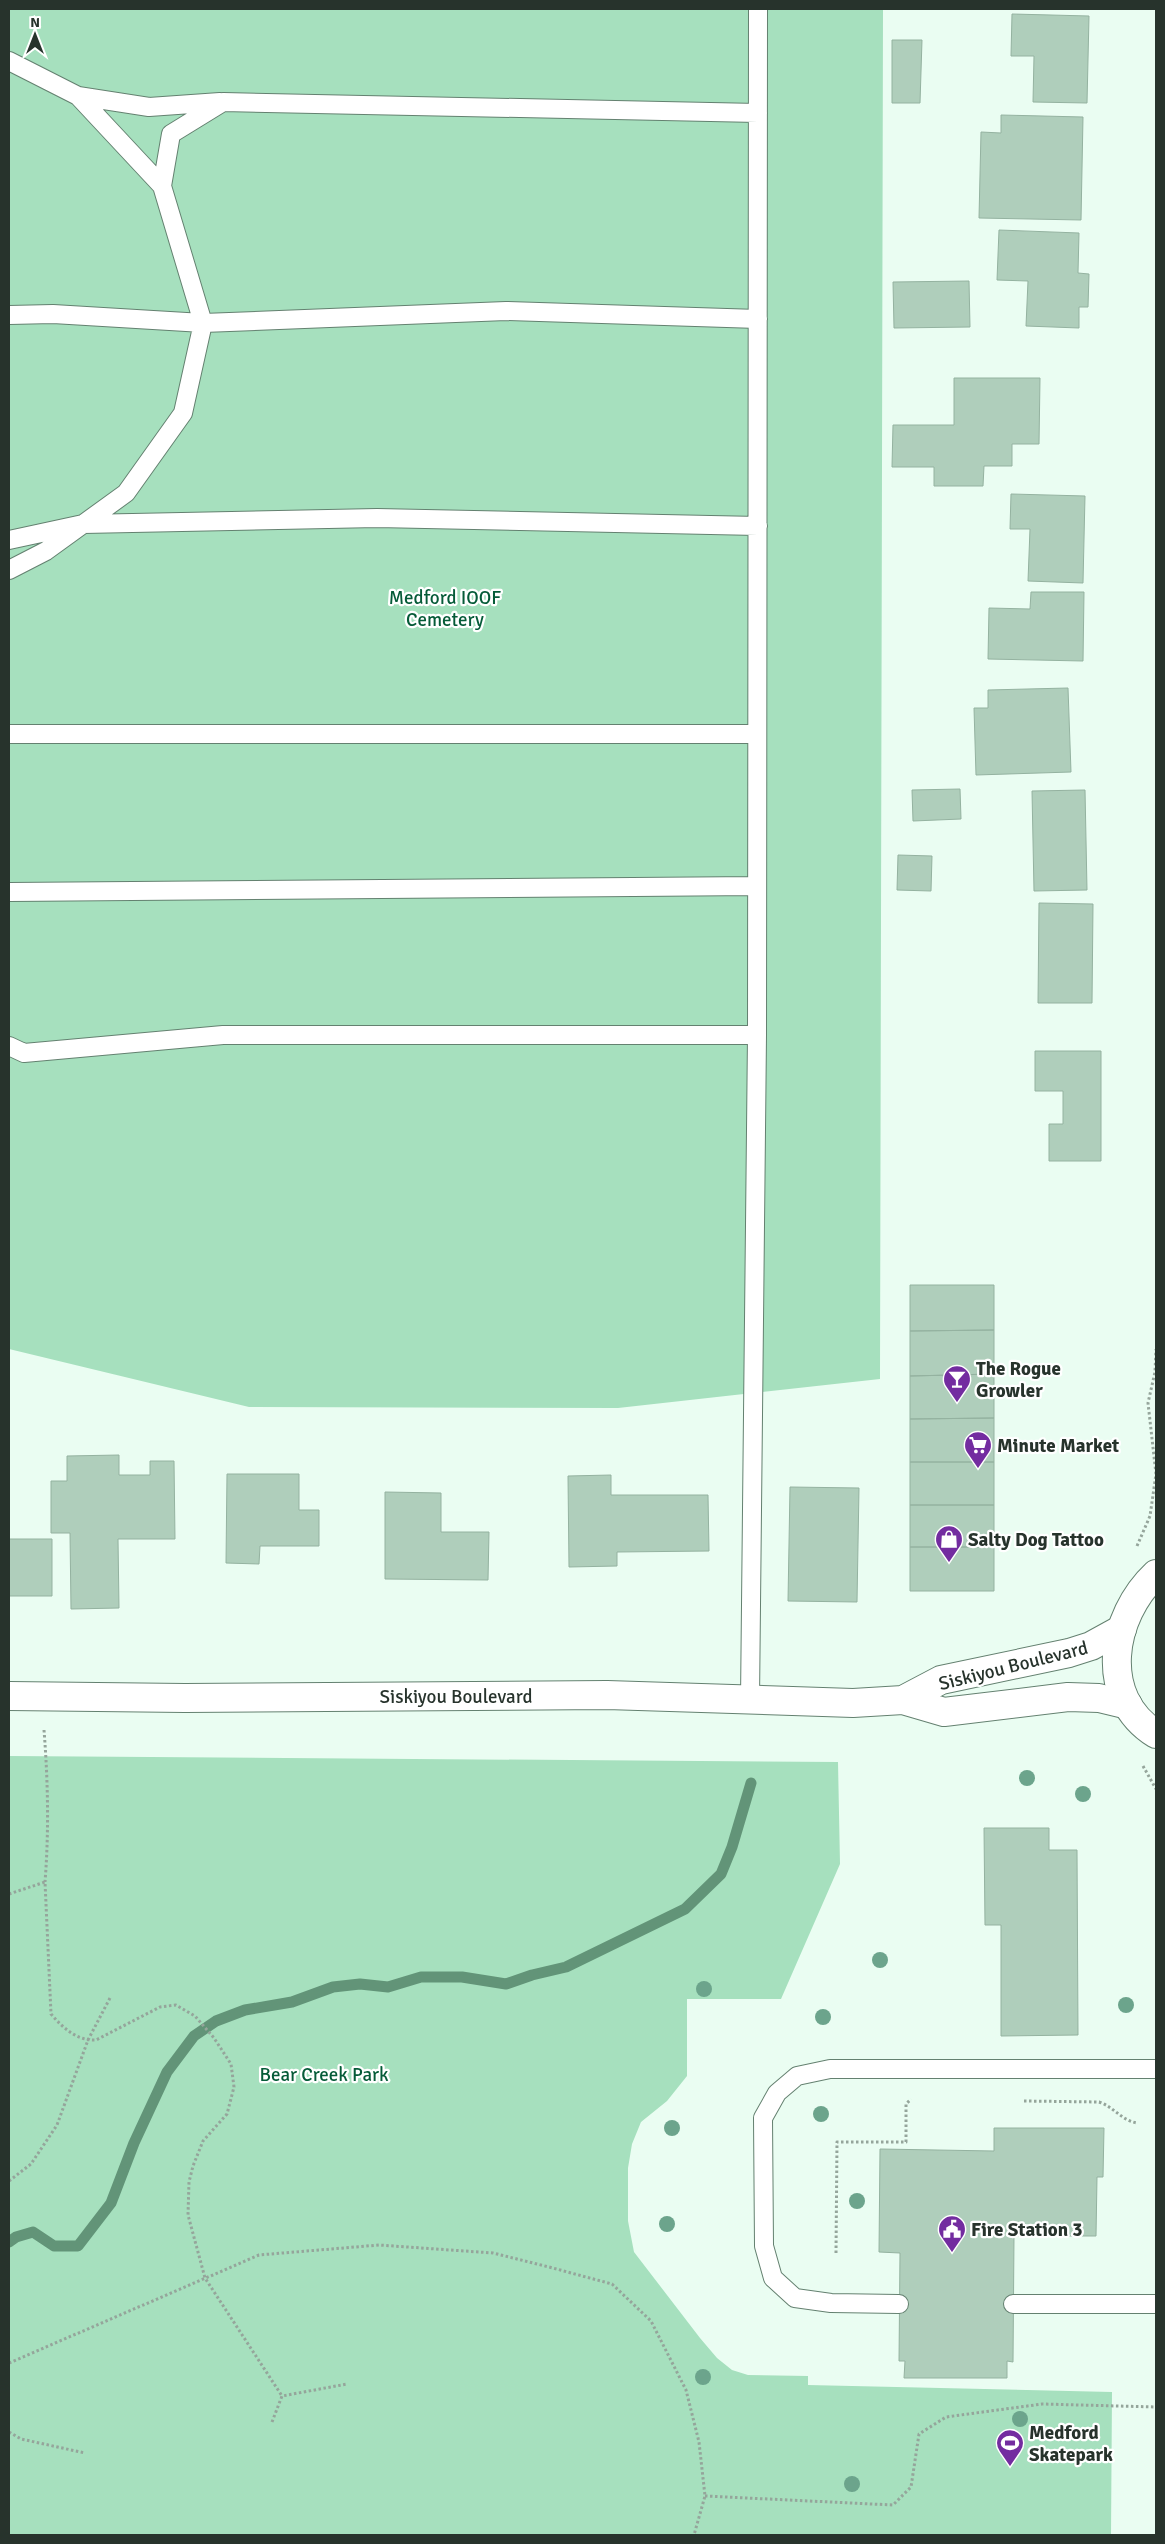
<svg xmlns="http://www.w3.org/2000/svg" width="1165" height="2544" font-family="Signika,sans-serif">
	<style>
		.green { fill: #a6e0be }
		.lines { fill: none; stroke-linecap: round; stroke-linejoin: round }
		.stream { stroke: #629478; stroke-width: 11 }
		.building { fill: #afcebb; stroke: #94b2a0 }
		.service-casing { stroke: #648170; stroke-width: 20 }
		.tertiary-casing { stroke: #648170; stroke-width: 30 }
		.secondary-casing { stroke: #648170; stroke-width: 30 }
		.path { stroke: #95a59b; stroke-width: 3; stroke-dasharray: 2.5 2.5; stroke-linecap: butt }
		.service { stroke: #fff; stroke-width: 18 }
		.tertiary { stroke: #fff; stroke-width: 28 }
		.secondary { stroke: #fff; stroke-width: 28 }
		.tree { fill: #6ca48c }
		.labels { text-anchor: middle; stroke-width: 4.5; stroke-linejoin: round; paint-order: stroke }
		.park-label { font-size: 19px; fill: #055b38; stroke: #fff }
		.poi-label { font-size: 19px; font-weight: bold; fill: #27332c; stroke: #fff; text-anchor: start }
		.street-label { font-size: 19px; fill: #27332c; stroke: #fff }
	</style>
	<rect width="100%" height="100%" fill="#eafdf2"/>
	<path class="green" d="M9,9H883L880,1379L618,1408L249,1407L9,1349Z
		M9,1756L838,1762L840,1864L781,1999H687V2076L667,2101L641,2122L632,2144L628,2168V2221L634,2252L700,2338L717,2358L732,2370L748,2375L808,2376V2385L1112,2392L1111,2535H9Z"/>
	<g class="lines">
		<path class="stream" d="M9,2242L16,2237L33,2232L54,2246H78L111,2203L134,2143L167,2072L194,2036L216,2021L245,2010L292,2002L333,1987L360,1984L388,1987L421,1977H462L506,1984L532,1975L566,1967L685,1909L721,1874L732,1847L751,1783"/>
	</g>
	<path class="building" d="M1012,14L1089,16L1087,103L1033,102L1034,56H1011Z
		M892,40H922L920,103H892Z
		M1001,115L1083,117L1081,220L979,218L981,132L1001,133Z
		M999,230L1079,233L1078,273L1089,274L1088,307H1079V328L1026,326L1028,281L997,280Z
		M969,281L970,327L894,328L893,282Z
		M954,378H1040L1039,444H1012V466H984L983,486H934V467H892L893,425H954Z
		M1011,494L1085,496L1083,583L1028,581L1030,529H1010Z
		M1031,592H1084L1083,661L988,659L989,608L1030,609Z
		M1068,688L1071,772L976,775L974,708H988V690Z
		M960,789L961,819L913,821L912,790Z
		M1085,790L1087,890L1034,891L1032,791Z
		M898,855L932,856L931,891L897,890Z
		M1039,903L1093,904L1092,1003H1038Z
		M1035,1051H1101V1161H1049V1124H1063V1091H1035Z
		M910,1285H994V1330L910,1331Z
		M994,1330V1374L910,1376V1331Z
		M994,1374V1418L910,1419V1376Z
		M994,1418V1462H910V1419Z
		M119,1455V1475H150V1461H174L175,1539H118L119,1608L71,1609L70,1533H51V1481H67V1456Z
		M910,1462H994V1505H910Z
		M227,1474H299V1510H319V1546H260L259,1564L226,1563Z
		M611,1475V1495H708L709,1551L617,1552V1566L569,1567L568,1476Z
		M790,1487L859,1488L857,1602L788,1601Z
		M385,1492L441,1493V1532H489L488,1580L385,1579Z
		M910,1505H994V1547H910Z
		M9,1539H52V1596H9Z
		M910,1547H994V1591H910Z
		M984,1828H1049V1850H1077L1078,2035L1001,2036V1925H985Z
		M994,2128H1104L1103,2177H1097L1096,2236H1014L1013,2362L1007,2361V2378H904L905,2361H899L900,2253L879,2252L880,2149L994,2151Z"/>
	<g class="lines">
		<g class="service-casing">
			<path id="service" d="M9,61L78,96L162,186L203,323L183,413L126,493L46,551L9,570
				M78,96L149,107L220,102
				M162,186L171,134L223,102L758,113
				M9,315L53,314L203,323L506,311L758,319
				M9,540L83,524L377,518L758,526
				M9,734H757
				M9,892L757,886
				M9,1046L24,1053L223,1035H757
				M750,1700L757,1035L758,9
				M899,2304L831,2303L795,2298L773,2278L764,2246L763,2118L777,2093L797,2076L830,2069H1156
				M1013,2304H1156"/>
		</g>
		<g class="tertiary-casing">
			<path id="tertiary" d="M9,1696L185,1698L607,1695L853,1703L903,1700L944,1712L1068,1697L1099,1698L1128,1705
				M903,1700L941,1680L1069,1653L1091,1646L1122,1629"/>
		</g>
		<g class="secondary-casing">
			<path id="secondary" d="M1156,1574C1111,1616 1097,1697 1156,1734"/>
		</g>
		<path class="path" d="M1137,1546L1150,1516L1156,1474L1148,1403L1155,1372L1156,1349
			M44,1730C48,1781 49,1831 45,1882
			M1143,1766L1156,1789
			M9,1894L45,1882L51,2014C63,2028 77,2041 96,2040L160,2007L176,2005L195,2016L214,2038L231,2064L234,2087L227,2114L203,2141L193,2166L189,2182L188,2215L205,2278L282,2396
			M1024,2101L1099,2102C1114,2107 1121,2120 1137,2123
			M9,2181L31,2164L57,2125L88,2040L110,1998
			M836,2253L837,2142H906V2104L911,2099
			M9,2363L259,2255L379,2245L493,2253L549,2267L612,2284L651,2321L686,2390L699,2442L705,2496L694,2535
			M272,2422L282,2396L347,2384
			M9,2432L21,2439L85,2453
			M705,2496L893,2505L911,2487L919,2434L946,2417L1042,2404L1156,2407"/>
		<use href="#service" class="service"/>
		<use href="#tertiary" class="tertiary"/>
		<use href="#secondary" class="secondary"/>
	</g>
	<g class="tree">
		<circle cx="1027" cy="1778" r="8"/>
		<circle cx="1083" cy="1794" r="8"/>
		<circle cx="880" cy="1960" r="8"/>
		<circle cx="704" cy="1989" r="8"/>
		<circle cx="1126" cy="2005" r="8"/>
		<circle cx="823" cy="2017" r="8"/>
		<circle cx="821" cy="2114" r="8"/>
		<circle cx="672" cy="2128" r="8"/>
		<circle cx="857" cy="2201" r="8"/>
		<circle cx="667" cy="2224" r="8"/>
		<circle cx="703" cy="2377" r="8"/>
		<circle cx="1020" cy="2419" r="8"/>
		<circle cx="852" cy="2484" r="8"/>
	</g>
	<defs>
		<g id="bar-pin" transform="scale(1.4375)"><path d="M0 17L-7.5 6A9.5 9.5 0 1 1 7.5 6Z" fill="#732ca0" stroke="#fff"/><path d="M-6-5H6L.8 .8V4.5H3.5V6h-7V4.5H-.8V.8Z" fill="#fff"/></g>
		<g id="supermarket-pin" transform="scale(1.4375)"><path d="M0 17L-7.5 6A9.5 9.5 0 1 1 7.5 6Z" fill="#732ca0" stroke="#fff"/><path d="M-6-5.5h2.5l.6 2H6L4.5 2H-2.5L-4.4-4H-6ZM-1.5 3.2a1.3 1.3 0 1 0 .1 0ZM3 3.2a1.3 1.3 0 1 0 .1 0Z" fill="#fff"/></g>
		<g id="shop-pin" transform="scale(1.4375)"><path d="M0 17L-7.5 6A9.5 9.5 0 1 1 7.5 6Z" fill="#732ca0" stroke="#fff"/><path d="M-5-2.5h2.3a2.7 3.5 0 0 1 5.4 0H5L5.5 6h-11ZM-1.5-2.5h3a1.5 2.3 0 0 0-3 0Z" fill="#fff"/></g>
		<g id="civic-pin" transform="scale(1.4375)"><path d="M0 17L-7.5 6A9.5 9.5 0 1 1 7.5 6Z" fill="#732ca0" stroke="#fff"/><path d="M-.6-6.5H3V-4.5H.6V-3L4-1V1h2V6H-6V1h2V-1L-.6-3ZM-1.2 2.5V6h2.4V2.5Z" fill="#fff"/></g>
		<g id="stadium-pin" transform="scale(1.4375)"><path d="M0 17L-7.5 6A9.5 9.5 0 1 1 7.5 6Z" fill="#732ca0" stroke="#fff"/><path d="M0-5a6.5 5 0 1 0 0 10a6.5 5 0 1 0 0-10ZM-3.5-1.8h7v3.6h-7Z" fill="#fff"/></g>
	</defs>
	<g fill-rule="evenodd">
		<use href="#bar-pin" x="957" y="1379"/>
		<use href="#supermarket-pin" x="978" y="1445"/>
		<use href="#shop-pin" x="949" y="1539"/>
		<use href="#civic-pin" x="952" y="2229"/>
		<use href="#stadium-pin" x="1010" y="2443"/>
	</g>
	<g class="labels">
		<g class="park-label">
			<text x="445" y="604">Medford IOOF<tspan x="445" dy="22">Cemetery</tspan></text>
			<text x="324" y="2081">Bear Creek Park</text>
		</g>
		<g class="poi-label">
			<text x="976" y="1375">The Rogue<tspan x="976" dy="22">Growler</tspan></text>
			<text x="997" y="1452">Minute Market</text>
			<text x="968" y="1546">Salty Dog Tattoo</text>
			<text x="971" y="2236">Fire Station 3</text>
			<text x="1029" y="2439">Medford<tspan x="1029" dy="22">Skatepark</tspan></text>
		</g>
		<g class="street-label">
			<text transform="translate(1013 1665) rotate(-14)" y="7">Siskiyou Boulevard</text>
			<text x="456" y="1703">Siskiyou Boulevard</text>
		</g>
	</g>
	<rect width="1165" height="2544" fill="none" stroke="#27332c" stroke-width="20"/>
	<g transform="translate(35 35)" stroke="#ffffff" stroke-width="4" paint-order="stroke">
	<path d="M0-4L9 19L0 12L-9 19Z" fill="#27332c"/>
	<text y="-8" font-size="14" font-weight="bold" text-anchor="middle" fill="#27332c">N</text>
	</g>
</svg>
